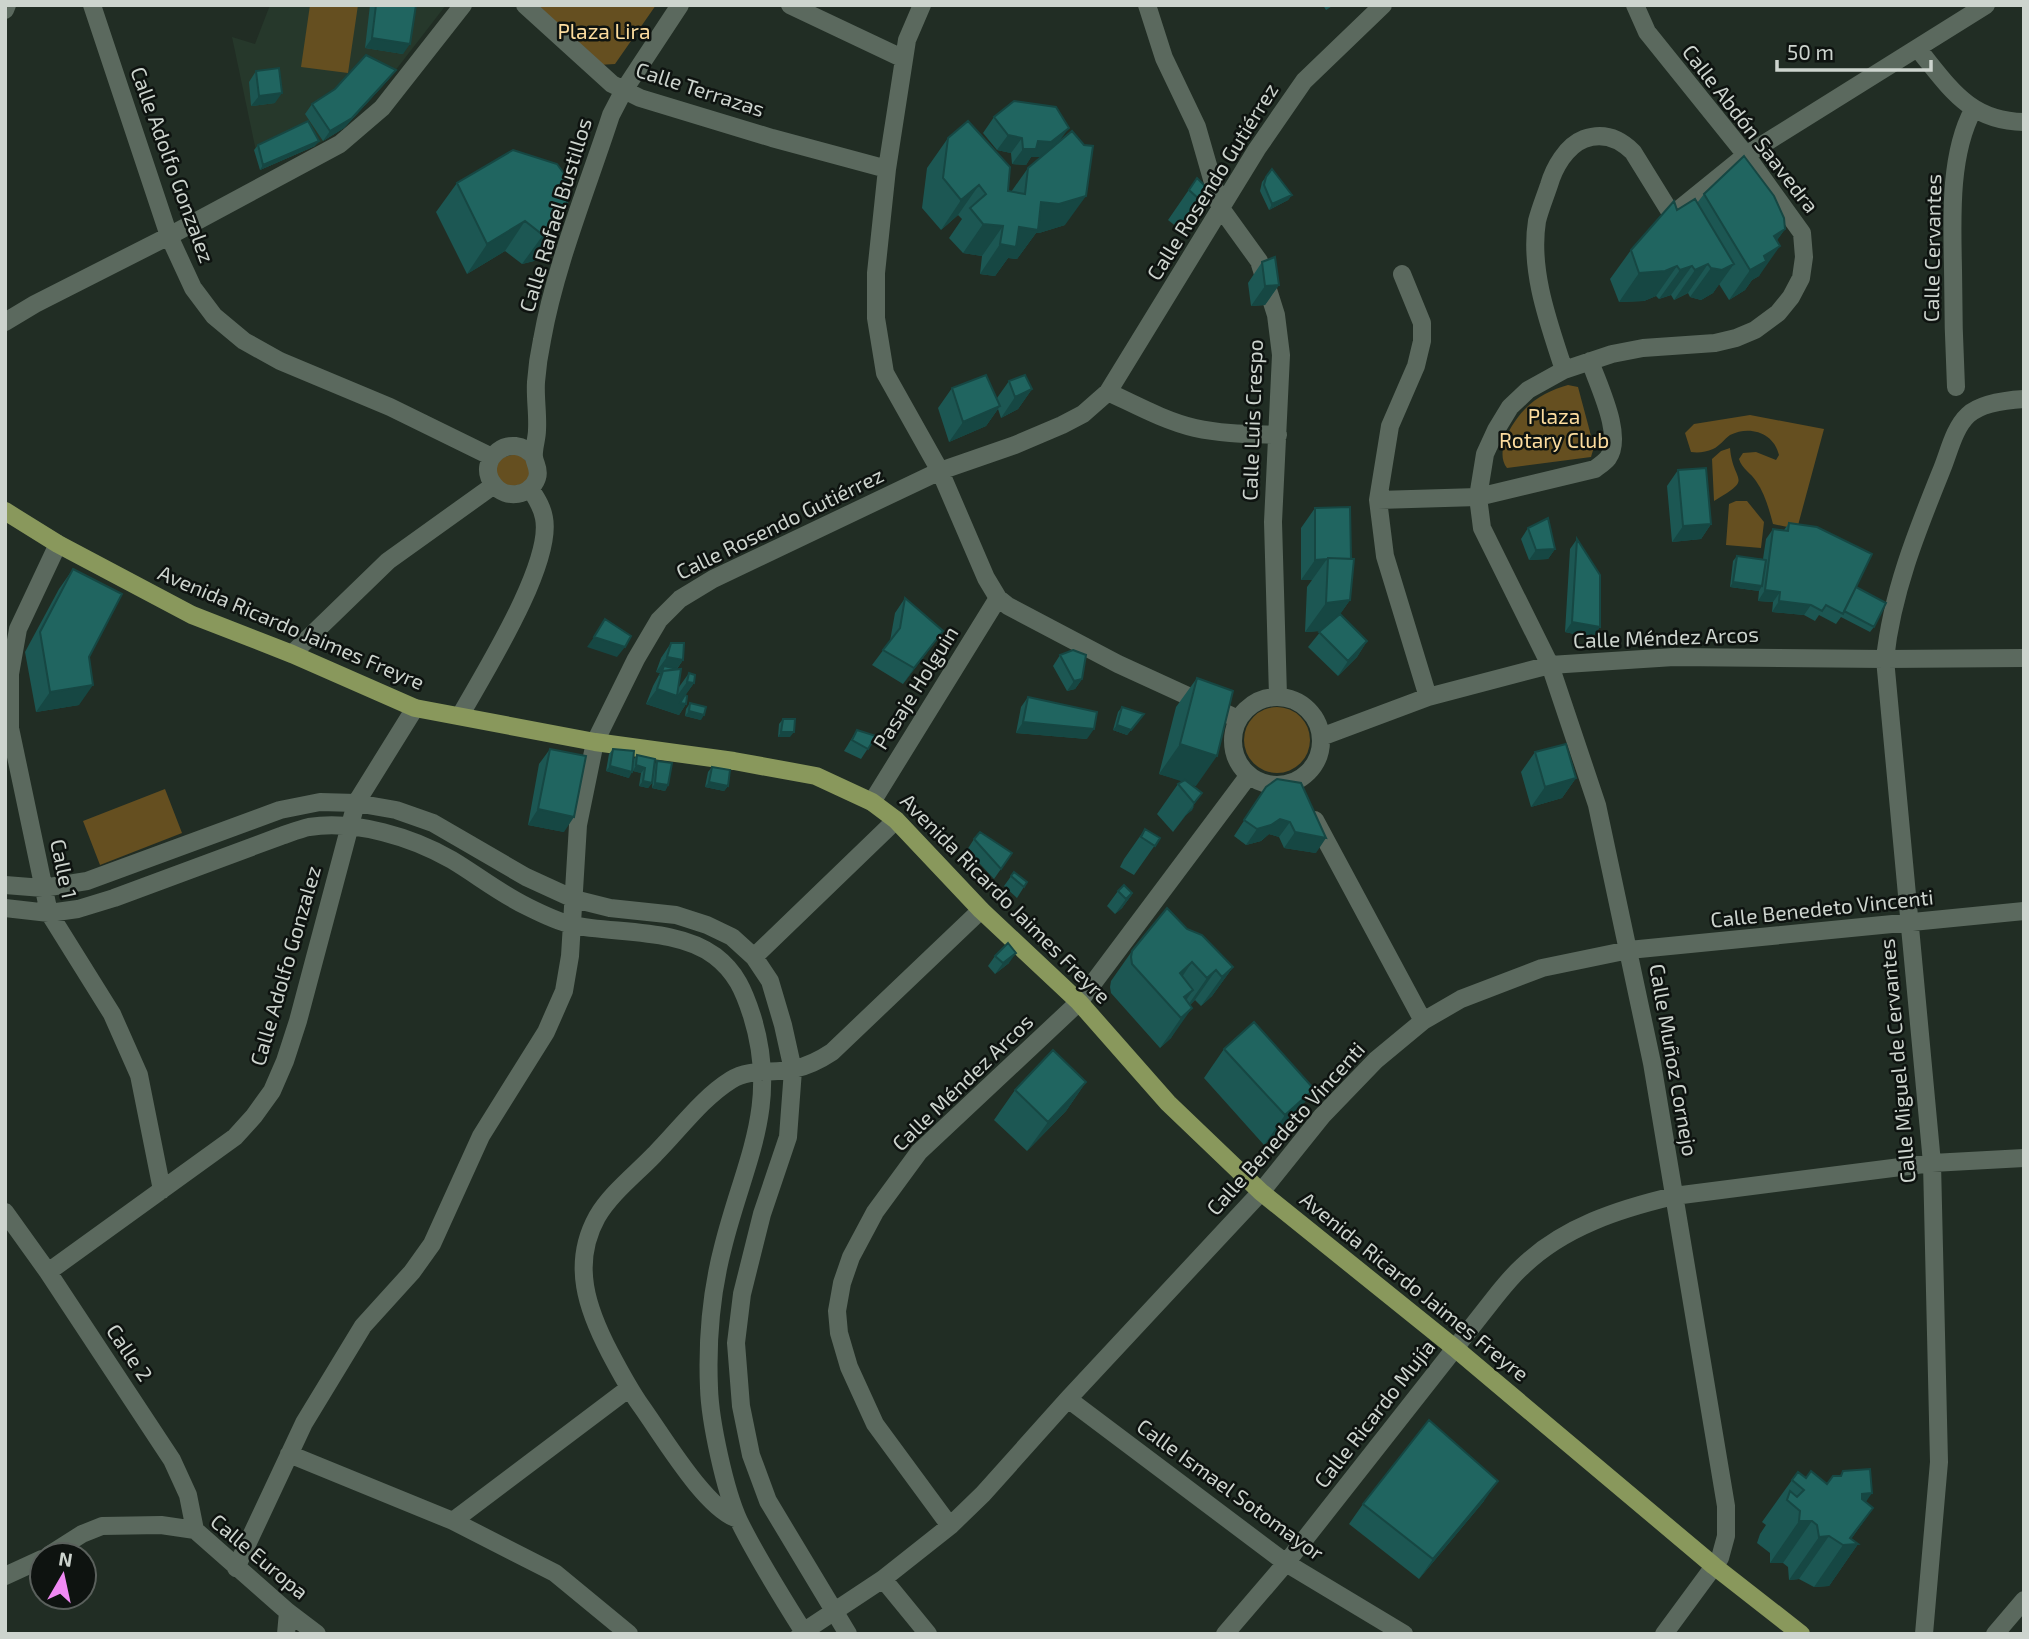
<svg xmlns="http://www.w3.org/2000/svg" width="2029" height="1639" font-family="'Exo 2',sans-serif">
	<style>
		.built { fill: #26382b }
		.green { fill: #654f20 }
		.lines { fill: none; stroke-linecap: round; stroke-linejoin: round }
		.minor { stroke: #5b695e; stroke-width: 18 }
		.major { stroke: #89985c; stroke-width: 18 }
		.wall { fill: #1c5753 }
		.shaded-wall { fill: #164743 }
		.building { fill: #206560; stroke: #164743; stroke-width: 2 }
		.labels { text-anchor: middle; stroke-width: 5; stroke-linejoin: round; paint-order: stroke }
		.park-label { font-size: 21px; fill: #fcdc9e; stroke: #0e1310 }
		.street-label { font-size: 21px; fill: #cdd4ce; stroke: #0e1310 }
	</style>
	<rect width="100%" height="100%" fill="#212d24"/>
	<path class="built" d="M270,5H446L388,80L344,128L315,146L260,170L232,37L255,44Z"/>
	<path class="green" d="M310,5H358L348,73L301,67Z
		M534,5H656L615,64L598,65Z
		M1568,385L1578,387L1594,447L1591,457L1507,468C1494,452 1512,422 1525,409C1536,397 1553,389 1568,385Z
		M1750,415L1824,429L1797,529L1773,524C1769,509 1765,494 1756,481C1751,473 1742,469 1739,459L1743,453L1756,452L1776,460L1779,455C1774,433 1750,425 1730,435C1724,439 1720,446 1713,449C1706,452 1699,453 1691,452L1685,433L1694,424Z
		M1730,448C1733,484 1755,477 1714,501L1712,459L1721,451Z
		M520,454L531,467L527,483L505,488L495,472C499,456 504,456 520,454Z
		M1736,501H1747L1764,522L1761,548L1726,545L1729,504Z
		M1244 740a33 33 0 1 1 66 0a33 33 0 1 1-66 0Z
		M165,789L182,833L100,865L83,821Z"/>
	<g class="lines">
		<path class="minor" d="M92,5L169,236L193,288L214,316L244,341L280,361L390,407L492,457
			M525,5L612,84L640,98L772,138L887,169
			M790,5L904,59
			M922,5L907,40L887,169L876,273V318L885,373L940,471L986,578L998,598L1008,606L1118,664L1238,719
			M1147,5L1164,58L1197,127L1220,207L1259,261L1276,315L1281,355L1273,522L1278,696
			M1635,5L1647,32L1746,155L1802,233L1804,257L1801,278L1791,297L1778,313L1755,330L1736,338L1715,343L1643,348L1612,354L1564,370L1528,390L1510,407L1496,430L1485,454L1478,497L1482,528L1550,665L1597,805L1652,1063L1726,1506V1536L1720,1558L1664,1634
			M5,10L7,5
			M1918,49C1950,88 1969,121 2024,122
			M1402,274L1422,323V341L1416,366L1390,426L1378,500L1385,556L1428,697
			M5,322L35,304L169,236L340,144L382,108L463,5
			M1564,370C1549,324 1529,271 1537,221C1540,209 1545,197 1549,185C1554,168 1566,146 1584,139C1603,132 1619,138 1633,152L1672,215L1746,155L1986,5
			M1956,387C1954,348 1953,308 1953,269C1952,219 1949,155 1973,110
			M1108,392C1136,405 1165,421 1195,428C1222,434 1250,434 1278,435
			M534,457C512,429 473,460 494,485C506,500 531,496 537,478C540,469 535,465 534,457C533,449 537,439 537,430C538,414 535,398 536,382C537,368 539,354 542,340C555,266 588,186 611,115L624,90L680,5
			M1378,500L1478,497L1595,469C1599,466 1605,462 1608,458C1624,436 1598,385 1590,361
			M58,544L18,629L10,674V728L49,913L112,1014L139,1075L162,1190
			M292,654L388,561L494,485
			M1233 741a44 44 0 1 1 88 0a44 44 0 1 1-88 0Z
			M460,716C484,673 553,564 544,518C542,506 536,498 530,488
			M1321,737L1428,697L1550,665L1674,657L1885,659L2024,658
			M872,802L998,598
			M1315,820L1423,1021
			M5,885L43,888L87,881L280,810L320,802L356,803L396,810L433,823L526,877L574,899L610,908L676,915L707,925L732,937L754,957L770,981L783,1025L793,1070L788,1137L762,1214L742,1294L736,1343L741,1406L751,1455L768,1501L848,1634
			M5,908L49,913L78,909L114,898L281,836C290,833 300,829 309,827C356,820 412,837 452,860C477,875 501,894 528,907C542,914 556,921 572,925C616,934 678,928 715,956C736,972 744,991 752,1016C780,1106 744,1162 723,1247C711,1293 707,1340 709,1388C710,1421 725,1491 739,1521C757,1558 783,1599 805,1634
			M754,957L896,820
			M5,1212L48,1272L172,1460L188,1495L195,1530
			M48,1272L235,1137L254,1116L272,1091L285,1061L298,1021L356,803L415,708
			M1068,1399L1286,1563L1404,1634
			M289,1454L453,1521L555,1573L629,1634
			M738,1519C705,1509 661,1433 639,1403C628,1387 619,1370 610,1353C587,1309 571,1264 597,1217C611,1193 636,1174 655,1154C679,1130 702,1098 731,1080C750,1068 773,1074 794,1069C808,1066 820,1060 832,1052L981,910
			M453,1521L628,1389
			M950,1526L875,1424L849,1367L839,1333L837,1311L842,1283L851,1257L875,1212L919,1152L1079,1002L1249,775
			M49,1555L82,1534L102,1526L161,1525L195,1530L288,1612L317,1634
			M236,1568L304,1423L363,1326L412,1272L432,1244L481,1136L546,1032L564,991L570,956L578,825L595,742L636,659L659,620L680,599L713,579L940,471L1015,445L1062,425L1083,414L1108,392L1257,149L1304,81L1383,5
			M5,1576L42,1559
			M883,1579L928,1634
			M286,1634L288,1612
			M800,1634L883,1579L950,1526L983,1494L1068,1399L1261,1192L1322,1116L1376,1060L1423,1021L1461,999L1542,968L1629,950L2024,911
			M1225,1634L1286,1563L1496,1296C1504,1286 1512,1276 1522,1267C1563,1227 1619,1209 1674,1196L1932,1163L2024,1158
			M1924,1634L1939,1462L1932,1163L1885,659C1892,592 1917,531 1942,469C1949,452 1954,428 1968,415C1981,403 2007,400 2024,399
			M1995,1634L2024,1600"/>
		<path class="major" d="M5,511L58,544L192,615L292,654L415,708L595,742L734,761L816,776L872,802L896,820L981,910L1079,1002L1168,1103L1261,1192L1456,1349L1714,1566L1801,1634"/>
	</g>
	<path class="wall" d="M370,5H416L403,54L365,48Z
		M1323,5H1334L1326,10Z
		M396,70L388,80L344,128L323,141L305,114L312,104L335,89Z
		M256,71L275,103L251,106L249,82Z
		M994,117L1059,142L1065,225L1039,233H1036L1017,259L1008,258L995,276L980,274L982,256L963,253L949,238L962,219L958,215L941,230L922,208L927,168L948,138L1008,191L1011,192L1028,168L1048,151L1031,157L1026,165L1012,164L1011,153L997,150L983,133Z
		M258,145L315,146L260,170L254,150Z
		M1272,169L1292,195L1288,200L1269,210L1260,191L1262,182Z
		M1197,178L1199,199L1178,228L1168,220Z
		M457,183L554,231L534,261L522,264L505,251L467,274L436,212Z
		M1704,194L1785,229L1777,240L1759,276L1752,280L1745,290L1729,300L1719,284L1713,293L1701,300L1690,297L1688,293L1674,300L1671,295L1659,299L1656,296L1644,301L1619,302L1610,279L1631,250L1677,210L1697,203Z
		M1262,262L1279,285L1265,305L1251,306L1248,283Z
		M1009,381L1032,389L1018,409L1001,418L998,409L986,426L949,442L938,408L952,388L997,398Z
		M1678,470L1711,524L1701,539L1672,542L1667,486Z
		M1315,508L1350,600L1340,614L1367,641L1357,657L1338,676L1308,647L1321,631L1305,632L1307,587L1312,580H1301V528Z
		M1789,523L1856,587L1874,627L1870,632L1841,617L1836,624L1819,615L1815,621L1804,615L1772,612L1773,602L1758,601L1759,591L1730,587L1733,561L1737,556L1763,559L1766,539L1773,529L1784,530Z
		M1528,528L1555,549L1548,559L1529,560L1521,539Z
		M1577,539L1600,627L1592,638L1565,632L1570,549Z
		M73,569L89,657L79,705L36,712L25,652L59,589Z
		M905,598L943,631L903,684L872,665L890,641L895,613Z
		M671,643L683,660L677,669L679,687L689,673L694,683L685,695L686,704L679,715L646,704L653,686L660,673L656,672L661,658Z
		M1060,655L1082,679L1075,689L1067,691L1053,666Z
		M1197,678L1196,786L1190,784L1202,793L1194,804L1192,810L1186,815L1173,832L1157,814L1178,784L1183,781L1159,774L1176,707Z
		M1028,697L1087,739L1016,733L1021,707Z
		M690,703L701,720L685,716L686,709Z
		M1122,707L1144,714L1127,735L1113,730L1118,712Z
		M783,719L790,737H778L779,724Z
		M857,730L876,736L861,759L844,751Z
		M550,749L564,832L528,825L539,764Z
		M613,749L629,778L606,771L609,754Z
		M1535,752L1576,778L1562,798L1531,807L1521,772Z
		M637,755L654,765L657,761L668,785L665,791L652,788L653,775L652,783L648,788L639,786L641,773L633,771V760Z
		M712,767L728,786L724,791L705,787L708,772Z
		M1266,787L1316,853L1284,848L1279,837L1269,834L1261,841L1246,845L1234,836Z
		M1145,829L1160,838L1134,875L1120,867L1124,859Z
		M974,839L1012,853L994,879L967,850Z
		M1014,872L1027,882L1017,898L1004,886Z
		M1118,891L1133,893L1122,908L1115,914L1107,906Z
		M1187,929L1233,967L1212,996L1201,1006L1195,1000L1190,1005L1171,1038L1160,1048L1111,993L1110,987L1111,981L1132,951Z
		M995,956L1009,963L995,974L988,966Z
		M1224,1049L1294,1118L1264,1145L1204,1078Z
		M1086,1082L1066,1111L1027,1151L994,1120L1015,1090Z
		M1843,1471L1866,1502L1873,1508L1851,1539L1858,1544L1829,1586L1814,1587L1799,1579L1789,1580L1788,1567L1783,1563H1770V1553L1757,1543L1760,1534L1766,1525L1762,1522L1792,1480L1806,1478L1827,1484L1840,1476Z
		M1484,1501L1419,1579L1349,1524L1363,1504Z"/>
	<path class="shaded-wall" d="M372,38L410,44L403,54L365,48Z
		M396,70L388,80L344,128L323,141L330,131Z
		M282,93L275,103L251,106L259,96Z
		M1069,128L1058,143L1040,157H1031L1026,165L1012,164L1023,149L1038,141Z
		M1008,135L1022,138L1011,153L997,150Z
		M319,141L315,146L260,170L263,165Z
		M979,185L958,215L941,230L961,200Z
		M1292,195L1288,200L1269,210L1272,204Z
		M1086,196L1065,225L1039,233H1036L1017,259L1008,258L995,276L980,274L1000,244L1019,227L1041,202Z
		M525,221L505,251L467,274L487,244Z
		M983,224L1003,226L982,256L963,253Z
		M1785,229L1767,254L1780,246L1759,276L1752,280L1745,290L1729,300L1774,236Z
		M554,231L534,261L522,264L543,235Z
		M1708,264L1688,293L1674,300L1695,270Z
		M1734,264L1713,293L1701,300L1690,297L1711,268Z
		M1677,266L1656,296L1644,301L1619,302L1639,273Z
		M1692,266L1671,295L1659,299L1680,270Z
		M1279,285L1265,305L1251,306L1265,286Z
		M1032,389L1018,409L1001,418L1015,397Z
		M1000,406L986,426L949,442L963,422Z
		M1711,524L1701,539L1672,542L1683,526Z
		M1555,549L1548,559L1529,560L1536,550Z
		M1327,559L1312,580H1301L1315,560Z
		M1733,582L1762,586L1759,591L1730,587Z
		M1765,590L1780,592L1773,602L1758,601Z
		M1350,600L1329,630L1305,632L1326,603Z
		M1779,601L1811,605L1804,615L1772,612Z
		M1572,622L1600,627L1592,638L1565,632Z
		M943,631L932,646L903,684L914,668Z
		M594,637L625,647L617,657L587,647Z
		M1367,641L1357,657L1338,676L1348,661Z
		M667,657L683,660L673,674L669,675L664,666L660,673L656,672Z
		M1082,679L1075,689L1067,691L1074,681Z
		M687,682L694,683L680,703L686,704L679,715L646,704L657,689L677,696Z
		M93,685L79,705L36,712L50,692Z
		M689,711L704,715L701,720L685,716Z
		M1144,714L1127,735L1113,730L1117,725Z
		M1023,722L1094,729L1087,739L1016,733Z
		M781,732H794L790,737H778Z
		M1180,744L1217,756L1196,786L1159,774Z
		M636,765L645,768L641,773L633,771Z
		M610,766L632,772L629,778L606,771Z
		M1576,778L1562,798L1531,807L1545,787Z
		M643,781L652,783L648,788L639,786Z
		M709,782L728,786L724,791L705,787Z
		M655,783L668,785L665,791L652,788Z
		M1202,793L1190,810L1195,805L1192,810L1186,815L1173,832Z
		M538,809L574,817L564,832L528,825Z
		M1280,819L1290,822L1279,837L1269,834L1261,841L1246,845L1257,829Z
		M1295,832L1326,838L1316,853L1284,848Z
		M1133,893L1122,908L1115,914L1126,899Z
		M1016,953L1009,963L995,974L1003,963Z
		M1192,962L1172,992L1180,973Z
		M1233,967L1212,996L1201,1006L1222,977Z
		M1216,970L1195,1000L1186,1008L1207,978Z
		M1193,990L1177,1014L1184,997Z
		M1192,1008L1171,1038L1160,1048L1181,1018Z
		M1086,1082L1066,1111L1027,1151L1048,1122Z
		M1314,1089L1294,1118L1264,1145L1285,1115Z
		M1498,1481L1484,1501L1419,1579L1433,1559Z
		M1872,1493L1843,1535L1862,1494Z
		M1873,1508L1847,1545L1858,1544L1829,1586L1814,1587L1843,1545Z
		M1799,1521H1812L1783,1563H1770Z
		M1829,1536L1799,1579L1789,1580L1819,1537Z"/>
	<path class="building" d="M376,5H416L410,44L372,38Z
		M366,55L396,70L352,118L330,131L312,104L335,89Z
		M279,68L282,93L259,96L256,71Z
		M1014,101L1056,107L1069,128L1051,142L1038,141L1036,149H1023L1022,138L1008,135L994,117Z
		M308,121L319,141L263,165L258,145Z
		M968,121L1010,167L1008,191L1025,194L1028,168L1072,131L1084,145L1093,146L1086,196L1059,204L1041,202L1038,230L1019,227L1016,247L1000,244L1003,226L983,224L970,208L986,194L979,185L961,200L943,178L948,138Z
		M513,150L557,164L568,179L567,205L554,231L543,235L525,221L487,244L457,183Z
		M1744,156L1774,196L1784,218L1785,229L1774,236L1780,246L1764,256L1766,261L1750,270L1704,194Z
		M1272,169L1292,195L1272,204L1264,185L1266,177Z
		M1197,178L1205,186L1199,199L1189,190Z
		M1695,199L1734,264L1722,270L1711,268L1708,264L1695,270L1692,266L1680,270L1677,266L1665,271L1639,273L1631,250L1674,201L1677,210Z
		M1275,257L1279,285L1265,286L1262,262Z
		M986,375L1000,406L963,422L952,388Z
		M1025,375L1032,389L1015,397L1009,381Z
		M1706,468L1711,524L1683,526L1678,470Z
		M1350,507L1351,559L1328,558L1327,559L1315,560V508Z
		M1548,518L1555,549L1536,550L1528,528Z
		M1789,523L1817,527L1872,554L1843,614L1826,605L1822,611L1811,605L1779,601L1780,592L1765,590L1773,529L1788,531Z
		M1577,539L1600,575V627L1572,622Z
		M1737,556L1766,560L1762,586L1733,582Z
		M1328,558L1354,559L1350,600L1326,603Z
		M73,569L122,594L89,657L93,685L50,692L40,632Z
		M1856,587L1886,603L1874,627L1844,611Z
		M905,598L943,631L914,668L883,650L900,628Z
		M1340,614L1367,641L1348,661L1319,632Z
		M605,619L631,636L625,647L594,637Z
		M671,643H684L683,660L667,657Z
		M1073,650L1086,655L1082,679L1074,681L1060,655Z
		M664,666L677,669L663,671L660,676Z
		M681,669L677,696L657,689L663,671Z
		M689,673L695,675L694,683L687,682Z
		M1197,678L1233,691L1217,756L1180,744Z
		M685,695L687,696L686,704L680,703Z
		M1028,697L1097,712L1094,729L1023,722Z
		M690,703L706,707L704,715L689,711Z
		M1122,707L1144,714L1131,730L1117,725Z
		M783,719H795L794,732H781Z
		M857,730L876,736L868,749L852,740Z
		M1566,744L1576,778L1545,787L1535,752Z
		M550,749L586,756L574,817L538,809Z
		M613,749L634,751L632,772L610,766Z
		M637,755L655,759L652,783L643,781L645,768L636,765Z
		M657,761L672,763L668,785L655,783Z
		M712,767L730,770L728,786L709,782Z
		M1277,779L1301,783L1326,838L1295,832L1290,822L1280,819L1271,825L1257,829L1244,820L1266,787Z
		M1185,780L1202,793L1194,803L1178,784Z
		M1145,829L1160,838L1155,846L1141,837Z
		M980,832L1012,853L1001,869L974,839Z
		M1014,872L1027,882L1024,887L1011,876Z
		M1124,885L1132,893L1126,899L1118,891Z
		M1167,908L1187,929L1202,935L1233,967L1222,977L1216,970L1207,978L1192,962L1180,973L1193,990L1184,997L1192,1008L1181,1018L1132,964L1131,957L1132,951Z
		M1008,943L1016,953L1003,963L995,956Z
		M1254,1022L1314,1089L1285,1115L1224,1049Z
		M1053,1050L1086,1082L1048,1122L1015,1090Z
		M1429,1420L1498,1481L1433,1559L1363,1504Z
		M1870,1469L1872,1493L1862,1494V1499L1873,1508L1850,1538L1858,1544L1843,1545L1829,1536L1819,1537L1817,1525L1812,1521H1799L1800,1511L1787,1500L1790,1491L1797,1497L1804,1490L1792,1480L1798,1472L1806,1478L1811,1471L1827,1484L1833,1476H1841L1843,1471Z"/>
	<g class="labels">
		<g class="park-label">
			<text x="604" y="39">Plaza Lira</text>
			<text x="1554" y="424">Plaza<tspan x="1554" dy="24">Rotary Club</tspan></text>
		</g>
		<g class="street-label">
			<text transform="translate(700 90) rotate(18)" y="7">Calle Terrazas</text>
			<text transform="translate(1750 129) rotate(52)" y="7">Calle Abdón Saavedra</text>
			<text transform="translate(172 165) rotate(70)" y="7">Calle Adolfo Gonzalez</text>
			<text transform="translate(1213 182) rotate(-58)" y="7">Calle Rosendo Gutiérrez</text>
			<text transform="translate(556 215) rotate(-73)" y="7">Calle Rafael Bustillos</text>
			<text transform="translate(1933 248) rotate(-89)" y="7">Calle Cervantes</text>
			<text transform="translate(1253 420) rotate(-88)" y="7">Calle Luis Crespo</text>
			<text transform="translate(780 524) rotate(-26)" y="7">Calle Rosendo Gutiérrez</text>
			<text transform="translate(291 628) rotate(23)" y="7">Avenida Ricardo Jaimes Freyre</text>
			<text transform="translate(1666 638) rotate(-2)" y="7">Calle Méndez Arcos</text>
			<text transform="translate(916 688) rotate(-58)" y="7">Pasaje Holguin</text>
			<text transform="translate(63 869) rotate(78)" y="7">Calle 1</text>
			<text transform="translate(1005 899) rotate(45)" y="7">Avenida Ricardo Jaimes Freyre</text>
			<text transform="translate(1822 909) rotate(-6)" y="7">Calle Benedeto Vincenti</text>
			<text transform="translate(286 966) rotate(-74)" y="7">Calle Adolfo Gonzalez</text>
			<text transform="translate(1673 1060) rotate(80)" y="7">Calle Muñoz Cornejo</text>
			<text transform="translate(1898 1061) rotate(-95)" y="7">Calle Miguel de Cervantes</text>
			<text transform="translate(963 1083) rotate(-44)" y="7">Calle Méndez Arcos</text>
			<text transform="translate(1286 1129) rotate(-48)" y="7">Calle Benedeto Vincenti</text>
			<text transform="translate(1414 1287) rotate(39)" y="7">Avenida Ricardo Jaimes Freyre</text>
			<text transform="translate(129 1353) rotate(56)" y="7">Calle 2</text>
			<text transform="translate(1375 1414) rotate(-52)" y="7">Calle Ricardo Mujía</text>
			<text transform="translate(1230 1490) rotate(36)" y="7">Calle Ismael Sotomayor</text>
			<text transform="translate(259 1557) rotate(40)" y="7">Calle Europa</text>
		</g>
	</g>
	<rect width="2029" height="1639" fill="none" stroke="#cdd4ce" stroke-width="14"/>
	<g transform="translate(63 1576) rotate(9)"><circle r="33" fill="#0e1310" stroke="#5a605c" stroke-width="2"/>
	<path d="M0-5L12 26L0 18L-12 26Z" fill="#f18af4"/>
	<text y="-10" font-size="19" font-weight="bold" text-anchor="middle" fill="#cdd4ce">N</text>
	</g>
	<path d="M1777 60v10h154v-10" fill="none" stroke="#cdd4ce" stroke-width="3.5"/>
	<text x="1787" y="60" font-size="21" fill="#cdd4ce" stroke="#0e1310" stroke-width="5" paint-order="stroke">50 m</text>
</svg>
